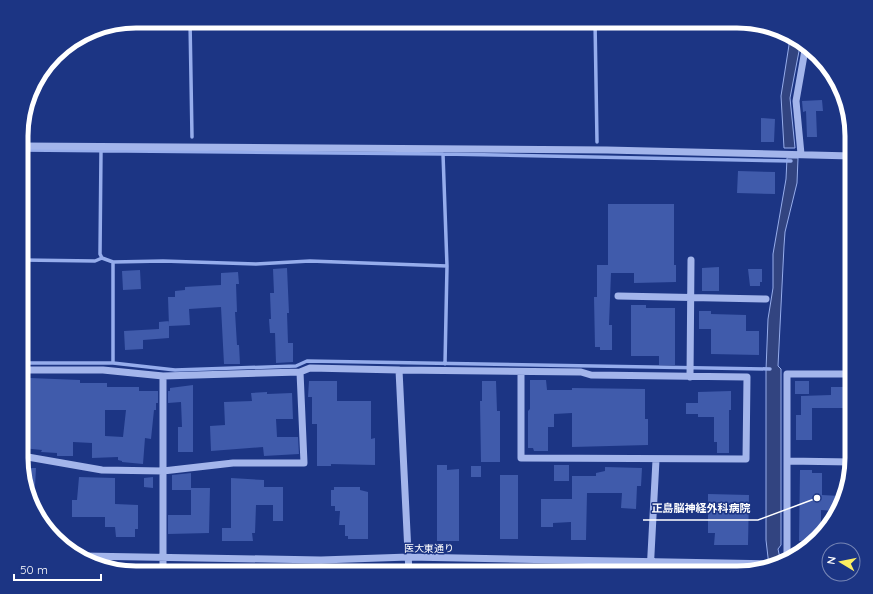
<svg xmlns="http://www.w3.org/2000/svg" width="873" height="594" font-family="Quicksand,'Noto Sans JP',sans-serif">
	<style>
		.water { fill: #324480; stroke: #96adec }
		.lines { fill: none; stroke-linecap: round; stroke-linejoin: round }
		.stream { stroke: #96adec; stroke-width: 3.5 }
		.building { fill: #405bab; fill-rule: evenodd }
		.minor { stroke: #a3b5eb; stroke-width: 7 }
		.labels { text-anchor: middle; stroke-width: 3; stroke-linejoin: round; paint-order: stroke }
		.street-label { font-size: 10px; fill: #fff; stroke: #1c3584 }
		.rim { fill: none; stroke: #fff; stroke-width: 5 }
		.leader { fill: none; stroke: #fff; stroke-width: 1.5 }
		.callout-dot { fill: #fff; stroke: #1c3584; stroke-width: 1.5 }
		.callout-label { font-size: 11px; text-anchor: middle; font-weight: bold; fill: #fff; stroke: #1c3584; stroke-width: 3; stroke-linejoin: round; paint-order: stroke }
	</style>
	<rect width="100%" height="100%" fill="#1c3584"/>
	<path class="water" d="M788,38L799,42L800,46L790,98L795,148H784L781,96L789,45Z
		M787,158H798L797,183L785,232L784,246L778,366L781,369V545L778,549L781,563L769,566L766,540V370L768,319L773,288V254L786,179Z"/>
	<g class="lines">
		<path class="stream" d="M190,21L192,137
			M595,21L597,142
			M22,150L443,154L791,161
			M101,151L100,254L102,258L113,262V363
			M443,154L447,266L445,364
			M22,260L95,261L102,258
			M113,262L163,261L256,264L310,261L447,266
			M22,363H113L175,370L296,366L307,361L770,369"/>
	</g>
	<path class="building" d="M822,100L823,111H816L817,137H807L806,111L803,112L802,101Z
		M761,118L775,119L774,142H761Z
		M738,171L775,172V194L737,193Z
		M608,204H674V265H676V282L634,283V273H611L609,325H612V350H600V347H595L594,297H597V265H608Z
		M719,267V291H702V268Z
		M287,268L289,313H287L288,343H293V362L276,363L275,333H270L269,319H271L270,293H274L273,269Z
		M748,269H762V282H760V286H750Z
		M140,270L141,289L123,290L122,271Z
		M238,272L239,284H236L237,312H235L237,345H239L240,364H224L221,307L189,309L190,325L169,326L168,297H175V291L185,290V287L221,285V273Z
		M631,305H646V308H675V365H659V356H631Z
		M699,311H711V314L746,315V331H759V355L711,354V329H699Z
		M169,321V338L143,340V349L125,350L124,331L159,329V322Z
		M30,378L80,380V383H107V387H139V391H158V403H156V410H154L151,439L145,438L143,464L122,462V461L118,460V457L92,458V443L73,442V456H57V453L41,452L42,450L22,448V379ZM105,410H126L123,437L105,436Z
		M530,380H546L547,390H572V388L645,389V419H648V445L572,447V413L554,414V427H548V451H534L533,448H528V411L530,409Z
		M309,381H337V401H371V439L375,438V465L331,464V466H317V424H312V397H308Z
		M482,381H496L497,411H500V462H481L480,401H482Z
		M795,381H809V394H795Z
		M193,385V452H178V427H182L181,402L168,403V391H170V388Z
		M831,387H846L845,402H843V408H812V440H796V415H801V396L831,395Z
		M731,391V410H729V453H717V442H714V417H698V414H686V403H698V392Z
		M267,392V394L292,393L293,419H276L277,437H298L299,454L264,456L263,447L211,451L210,426L225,425L224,402L252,401L251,393Z
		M437,465H447V470L459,469V541H437Z
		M554,465H569V481H554Z
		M471,466H481V477H471Z
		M605,467L642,468L641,486H637L636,509L621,508L622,493H587L586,540H571V522L553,523V527H541V499H572V476H596V473L605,471Z
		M22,468H36L34,505H33L22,473Z
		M800,470H812V473H822V495L840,496L835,511L821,510V534L813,541H799Z
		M191,473V490H172V475Z
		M500,475H518V539H500Z
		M79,477L115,478V504L138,505V529H135V537H116L115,527H105V517H72V500H77Z
		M153,477V488L144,487V478Z
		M231,478L264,480V487H283V521H273V505H256L255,533H252L253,541H222V528H231Z
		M334,487H360V490L368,492V539H348V536H345V525H339L340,511H335V506H331V490H334Z
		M191,488H210L209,533L168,534V515H191Z
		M708,494L749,495L748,545H714L715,533H708Z"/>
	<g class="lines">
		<path class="minor" d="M22,146L607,150L852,156
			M801,154L796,101L806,44
			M618,296L766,299
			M22,370H103L163,376L300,372L310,368L399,370L409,573
			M399,370L581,372L591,375L747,377L746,459L521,458V372
			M690,377L691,260
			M22,456L102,470L163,471L233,463H304L300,372
			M787,461L852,462
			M83,556L321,560L409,557L774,564
			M787,561V374H852
			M163,573V376
			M650,573L656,460"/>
	</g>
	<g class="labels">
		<g class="street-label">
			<text x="429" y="552">医大東通り</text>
		</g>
	</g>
	<path d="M0 0H873V594H0ZM136 28H737A108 108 0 0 1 845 136V458A108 108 0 0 1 737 566H136A108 108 0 0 1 28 458V136A108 108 0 0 1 136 28Z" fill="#1c3584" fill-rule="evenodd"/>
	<path class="rim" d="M136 28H737A108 108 0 0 1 845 136V458A108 108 0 0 1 737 566H136A108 108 0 0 1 28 458V136A108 108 0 0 1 136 28Z"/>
	<path class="leader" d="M817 498L758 520H643"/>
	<circle class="callout-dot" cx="817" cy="498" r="4"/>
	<g class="callout-label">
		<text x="701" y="512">正島脳神経外科病院</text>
	</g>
	<g transform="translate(841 562) rotate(280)"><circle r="19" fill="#1c3584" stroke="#7786b5"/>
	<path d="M0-3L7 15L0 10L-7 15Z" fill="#fbed61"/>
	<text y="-6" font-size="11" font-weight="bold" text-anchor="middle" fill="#ffffff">N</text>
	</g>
	<path d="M14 574v6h87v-6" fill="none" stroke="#ffffff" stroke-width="2"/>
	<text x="20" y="574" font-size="12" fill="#ffffff" stroke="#1c3584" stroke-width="3" paint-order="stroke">50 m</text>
</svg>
